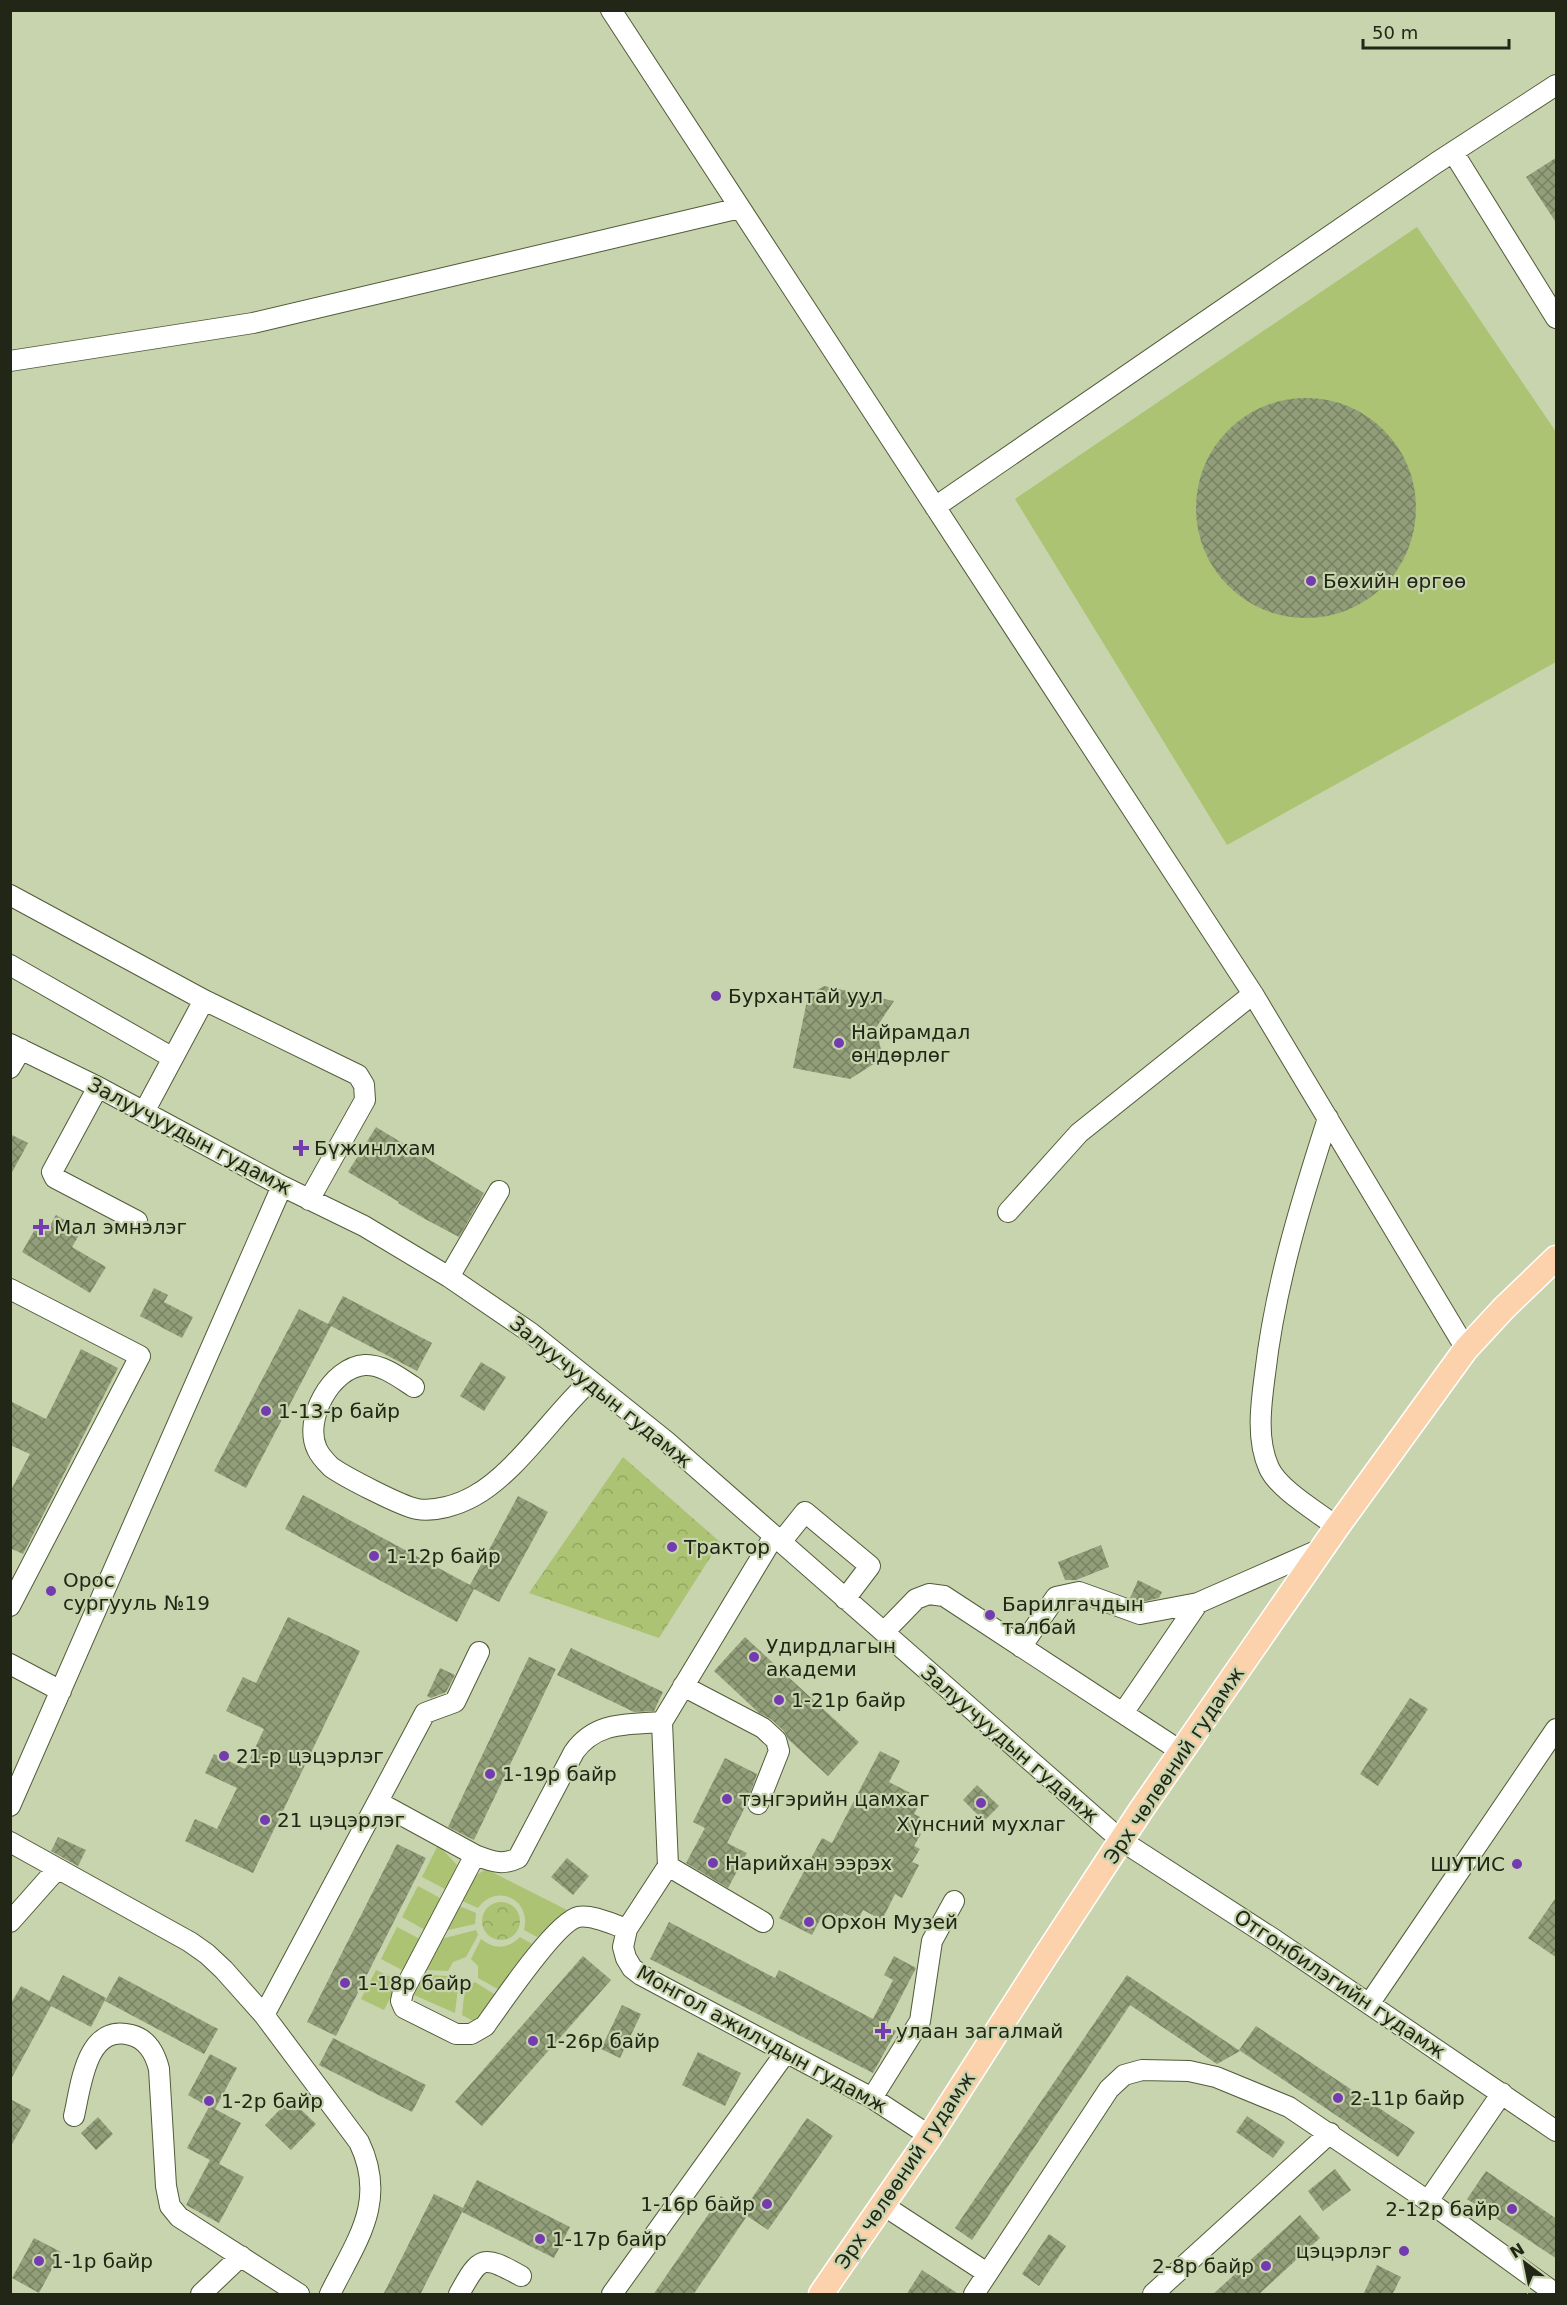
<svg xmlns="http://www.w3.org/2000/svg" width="1567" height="2305" font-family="'DejaVu Sans',sans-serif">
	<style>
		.grass { fill: #abc372 }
		.park { fill: url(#park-crowns) }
		.building { fill: url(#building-cross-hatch) }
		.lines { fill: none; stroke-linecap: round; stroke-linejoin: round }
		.minor-casing { stroke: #515c39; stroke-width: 22 }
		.major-casing { stroke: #fff; stroke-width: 27 }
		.minor { stroke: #fff; stroke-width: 20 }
		.major { stroke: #fbd2ac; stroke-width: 24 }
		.poi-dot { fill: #743bb1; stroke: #c7d4ad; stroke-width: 2 }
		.labels { text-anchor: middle; stroke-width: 4.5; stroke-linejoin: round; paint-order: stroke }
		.poi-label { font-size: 20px; fill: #212617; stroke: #c7d4ad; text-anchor: start }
		.street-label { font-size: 20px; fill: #212617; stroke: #c7d4ad }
	</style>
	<defs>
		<pattern id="park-crowns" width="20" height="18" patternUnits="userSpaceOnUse" patternTransform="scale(1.5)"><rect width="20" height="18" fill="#abc372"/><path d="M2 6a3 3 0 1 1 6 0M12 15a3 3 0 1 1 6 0" fill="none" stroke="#93a762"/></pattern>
		<pattern id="building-cross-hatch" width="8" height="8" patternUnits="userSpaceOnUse" patternTransform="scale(1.5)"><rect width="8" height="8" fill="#929e79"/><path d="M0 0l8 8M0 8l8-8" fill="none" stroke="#778162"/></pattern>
	</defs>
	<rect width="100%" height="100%" fill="#c7d4ad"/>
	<path class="grass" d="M1417,227L1556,432V662L1227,845L1015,499Z
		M438,1845L457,1865L445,1889L422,1877Z
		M486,1869L567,1910L537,1937L524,1930C532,1900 496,1882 478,1908L460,1900L472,1878Z
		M418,1886L440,1898L425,1930L402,1917Z
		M457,1905L476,1913L475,1924L444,1931Z
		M397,1927L420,1939L404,1971L381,1959Z
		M476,1930L478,1935L466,1957L453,1962L448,1971L426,1970L441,1939Z
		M520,1937L532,1944L498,1989L478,1978V1966L471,1959L481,1939C494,1950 508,1949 520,1937Z
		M376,1970L399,1981L384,2010L361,1999Z
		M424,1975L449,1976L458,1987L455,2013L414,1995Z
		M475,1982L494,1994L475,2022L462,2015L465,1988Z"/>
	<path class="park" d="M623,1457L720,1542L659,1638L529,1593Z
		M482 1921a19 19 0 1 1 38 0a19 19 0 1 1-38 0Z"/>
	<path class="building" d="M1557,157V224L1526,177Z
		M1196 508a110 110 0 1 1 220 0a110 110 0 1 1-220 0Z
		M824,986L894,1001L876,1028L883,1058L850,1079L793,1068L808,996Z
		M376,1127L484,1193L459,1237L425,1219L398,1203L399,1202L348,1172Z
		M10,1134L28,1143L10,1176Z
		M56,1215L82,1230L72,1247L106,1267L90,1293L22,1252L38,1224L48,1229Z
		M154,1288L168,1295L164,1302L193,1317L182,1338L140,1316Z
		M343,1296L432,1343L417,1371L331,1326L246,1488L214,1471L299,1309L328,1324Z
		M81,1349L118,1368L23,1554L10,1548V1492L30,1454L10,1445V1401L46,1419Z
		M481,1362L506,1377L484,1411L460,1396Z
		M303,1495L470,1585L518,1496L548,1512L499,1602L474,1589L457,1622L285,1529Z
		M1101,1545L1109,1567L1076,1580H1065L1058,1562Z
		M1138,1580L1162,1592L1159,1598L1141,1602L1130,1598Z
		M288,1617L360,1651L253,1873L185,1841L195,1819L217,1829L237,1788L205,1773L214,1754L245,1769L264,1729L226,1711L243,1677L256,1683Z
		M745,1637L859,1742L828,1776L788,1739L784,1731L771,1719L759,1713L714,1671Z
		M571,1648L663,1692L654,1711L634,1712L557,1675Z
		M529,1657L556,1669L474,1840L448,1827Z
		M440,1668L455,1675L446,1692L431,1698L427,1696Z
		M1410,1698L1428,1709L1378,1786L1360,1774Z
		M880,1751L900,1761L889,1782L922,1799L914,1814L920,1817L913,1830L921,1834L914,1846L920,1849L912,1862L919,1865L902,1898L895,1894L882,1920L863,1910L858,1920L844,1913L839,1923L823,1914L812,1935L779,1918L822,1838L832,1843Z
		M725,1758L757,1774L746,1805L727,1843L747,1853L728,1888L686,1863L705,1828L693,1822Z
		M977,1785L999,1806L984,1821L963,1800Z
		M58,1837L86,1850L78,1866L51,1851Z
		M397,1844L426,1858L336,2036L307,2022Z
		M567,1858L589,1876L573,1895L551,1877Z
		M1557,1896V1958L1528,1938Z
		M669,1922L775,1978L779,1970L873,2019L893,1980L884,1975L894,1956L916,1968L886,2026L896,2031L873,2073L650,1959Z
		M583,1956L611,1980L482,2126L455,2102Z
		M63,1975L106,1998L91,2027L51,2006L10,2081V2005L21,1986L49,2001Z
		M1127,1975L1240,2051L1217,2064L1130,2005L972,2240L955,2228Z
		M119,1976L218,2029L204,2054L105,2001Z
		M622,2005L641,2014L620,2058L601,2049Z
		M1256,2026L1415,2132L1398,2157L1239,2050Z
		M333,2038L426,2085L412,2112L319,2065Z
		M698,2052L741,2073L725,2106L682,2085Z
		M210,2054L237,2068L215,2109L241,2123L219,2164L244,2177L219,2223L186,2205L210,2160L187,2148L209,2107L188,2095Z
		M10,2099L31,2110L10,2148Z
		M290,2099L316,2124L291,2150L265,2125Z
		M1247,2116L1285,2142L1273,2158L1236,2132Z
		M98,2117L113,2134L96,2150L81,2133Z
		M807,2118L833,2136L768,2230L747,2216L693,2295H653L721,2196L743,2211Z
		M1335,2169L1351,2190L1323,2211L1308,2191Z
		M1486,2171L1557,2219V2259L1467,2199Z
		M477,2180L570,2227L554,2258L462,2212L420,2295H383L434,2194L463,2208Z
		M1300,2215L1320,2238L1258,2295H1212Z
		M1049,2234L1066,2246L1039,2286L1022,2274Z
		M34,2238L61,2252L39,2293L12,2278Z
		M1377,2265L1401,2277L1392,2295H1363Z
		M922,2270L960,2295H906Z"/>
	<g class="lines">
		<g class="minor-casing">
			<path id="minor" d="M611,10L1253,994L1466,1349
				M1453,152L1556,318
				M10,361L253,323L740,208
				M935,507L1436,163L1556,85
				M10,895L204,1000
				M10,965L173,1058
				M10,1044L98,1087L282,1186L364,1226L449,1277L531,1333L666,1441L1122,1841L1275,1940L1556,2131
				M10,1068L21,1049
				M98,1087L52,1172L55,1178L137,1221
				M144,1112L204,1000L358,1075L364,1085L365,1100L309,1200
				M1328,1118C1301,1202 1275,1286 1265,1374C1261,1404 1256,1440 1269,1468C1279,1490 1318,1512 1337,1527
				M1008,1212L1079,1133L1253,994
				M449,1277L499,1191
				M10,1289L140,1356L10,1606
				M414,1387C400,1378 382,1364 365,1365C331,1367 303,1420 317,1449C320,1456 326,1462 331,1467C345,1477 401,1506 417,1509C435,1512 458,1505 474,1496C516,1473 553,1415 590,1381
				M774,1536L662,1722L668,1866L627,1929L623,1947L626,1958L632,1968L641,1975L872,2098L930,2136
				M781,1542L805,1512L870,1566L845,1599
				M884,1632L916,1599L929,1594L944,1596L1182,1752
				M1021,1647L1056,1597L1079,1592L1140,1614L1198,1603
				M10,1664L61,1691
				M683,1686L763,1728L776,1740L779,1751L758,1804
				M1123,1713L1198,1603L1323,1548
				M378,1802L475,1855
				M10,1806L282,1186
				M10,1842L190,1942L207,1954L224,1970L264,2015L359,2142C388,2202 356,2241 330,2294
				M668,1866L763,1922
				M10,1922L57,1869
				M627,1929C614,1925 592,1914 578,1917C556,1922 500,2005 485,2026L471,2034H456L404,2008L401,2001L403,1992L475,1855C491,1861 502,1866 518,1858L574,1752C596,1721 627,1725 662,1722
				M1369,2004L1556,1729
				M264,2015L425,1713L455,1702L479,1652
				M872,2098L920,2021L932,1941L954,1901
				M74,2116C81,2086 86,2023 131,2035C147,2039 155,2053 159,2069L166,2186L170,2206L179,2217L299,2294
				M1428,2201L1502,2093
				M883,2205L987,2273
				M201,2294L241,2256
				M459,2294C480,2256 482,2254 521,2276
				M612,2294L786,2052
				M974,2294L1109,2089L1124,2075L1142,2070L1189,2071L1216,2077L1289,2107L1428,2201L1556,2294
				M1153,2294L1330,2133"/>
		</g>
		<g class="major-casing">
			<path id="major" d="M821,2294L930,2136L1046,1955L1141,1810L1337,1527L1466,1349L1504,1308L1556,1258"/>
		</g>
		<use href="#minor" class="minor"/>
		<use href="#major" class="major"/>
	</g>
	<g class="poi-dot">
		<circle cx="1311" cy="581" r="6"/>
		<circle cx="716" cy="996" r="6"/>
		<circle cx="839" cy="1043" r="6"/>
		<path d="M298 1139h6v6h6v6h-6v6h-6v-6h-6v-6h6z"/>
		<path d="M38 1218h6v6h6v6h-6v6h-6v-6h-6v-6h6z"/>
		<circle cx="266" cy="1411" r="6"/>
		<circle cx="672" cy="1547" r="6"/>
		<circle cx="374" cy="1556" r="6"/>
		<circle cx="51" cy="1591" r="6"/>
		<circle cx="990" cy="1615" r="6"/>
		<circle cx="754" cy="1657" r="6"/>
		<circle cx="779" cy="1700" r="6"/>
		<circle cx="224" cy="1756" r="6"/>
		<circle cx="490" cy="1774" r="6"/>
		<circle cx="727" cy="1799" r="6"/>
		<circle cx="981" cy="1803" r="6"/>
		<circle cx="265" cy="1820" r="6"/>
		<circle cx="713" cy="1863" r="6"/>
		<circle cx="1517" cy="1864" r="6"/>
		<circle cx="809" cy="1922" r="6"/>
		<circle cx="345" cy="1983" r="6"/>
		<path d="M880 2022h6v6h6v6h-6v6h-6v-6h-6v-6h6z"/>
		<circle cx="533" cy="2041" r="6"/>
		<circle cx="1338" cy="2098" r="6"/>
		<circle cx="209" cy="2101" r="6"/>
		<circle cx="767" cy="2204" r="6"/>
		<circle cx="1512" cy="2209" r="6"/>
		<circle cx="540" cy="2239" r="6"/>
		<circle cx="1404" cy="2251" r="6"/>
		<circle cx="39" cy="2261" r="6"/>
		<circle cx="1266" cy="2266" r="6"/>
	</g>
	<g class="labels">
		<g class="poi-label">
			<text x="1323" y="588">Бөхийн өргөө</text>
			<text x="728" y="1003">Бурхантай уул</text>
			<text x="851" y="1039">Найрамдал<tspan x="851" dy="23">өндөрлөг</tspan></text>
			<text x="314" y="1155">Бүжинлхам</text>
			<text x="54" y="1234">Мал эмнэлэг</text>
			<text x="278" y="1418">1-13-р байр</text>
			<text x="684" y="1554">Трактор</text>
			<text x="386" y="1563">1-12р байр</text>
			<text x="63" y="1587">Орос<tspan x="63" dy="23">сургууль №19</tspan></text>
			<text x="1002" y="1611">Барилгачдын<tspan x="1002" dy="23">талбай</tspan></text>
			<text x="766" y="1653">Удирдлагын<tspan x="766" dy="23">академи</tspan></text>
			<text x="791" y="1707">1-21р байр</text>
			<text x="236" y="1763">21-р цэцэрлэг</text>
			<text x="502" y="1781">1-19р байр</text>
			<text x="739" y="1806">тэнгэрийн цамхаг</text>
			<text x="277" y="1827">21 цэцэрлэг</text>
			<text x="981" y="1831" text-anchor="middle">Хүнсний мухлаг</text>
			<text x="725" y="1870">Нарийхан ээрэх</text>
			<text x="1505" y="1871" text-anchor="end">ШУТИС</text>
			<text x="821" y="1929">Орхон Myзей</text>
			<text x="357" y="1990">1-18р байр</text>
			<text x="896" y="2038">улаан загалмай</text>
			<text x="545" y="2048">1-26р байр</text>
			<text x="1350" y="2105">2-11р байр</text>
			<text x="221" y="2108">1-2р байр</text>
			<text x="755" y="2211" text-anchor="end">1-16р байр</text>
			<text x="1500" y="2216" text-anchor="end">2-12р байр</text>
			<text x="552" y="2246">1-17р байр</text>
			<text x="1392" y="2258" text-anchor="end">цэцэрлэг</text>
			<text x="51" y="2268">1-1р байр</text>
			<text x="1254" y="2273" text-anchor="end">2-8р байр</text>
		</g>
		<g class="street-label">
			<text transform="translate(190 1136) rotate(28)" y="7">Залуучуудын гудамж</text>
			<text transform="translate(601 1392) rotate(39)" y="7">Залуучуудын гудамж</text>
			<text transform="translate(1010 1744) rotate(41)" y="7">Залуучуудын гудамж</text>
			<text transform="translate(1174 1765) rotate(-56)" y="7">Эрх чөлөөний гудамж</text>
			<text transform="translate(1340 1984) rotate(34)" y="7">Отгонбилэгийн гудамж</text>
			<text transform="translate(762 2039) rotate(29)" y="7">Монгол ажилчдын гудамж</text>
			<text transform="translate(905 2170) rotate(-56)" y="7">Эрх чөлөөний гудамж</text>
		</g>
	</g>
	<rect width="1567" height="2305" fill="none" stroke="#212617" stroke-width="24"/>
	<g transform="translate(1525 2263) rotate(328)" stroke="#c7d4ad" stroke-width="4.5" paint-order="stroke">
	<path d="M0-4.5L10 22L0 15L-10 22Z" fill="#212617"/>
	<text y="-9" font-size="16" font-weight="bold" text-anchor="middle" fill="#212617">N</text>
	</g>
	<path d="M1363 39v9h146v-9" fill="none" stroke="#212617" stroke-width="3"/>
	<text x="1372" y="39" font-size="18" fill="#212617" stroke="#c7d4ad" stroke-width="4.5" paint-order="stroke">50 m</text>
</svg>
